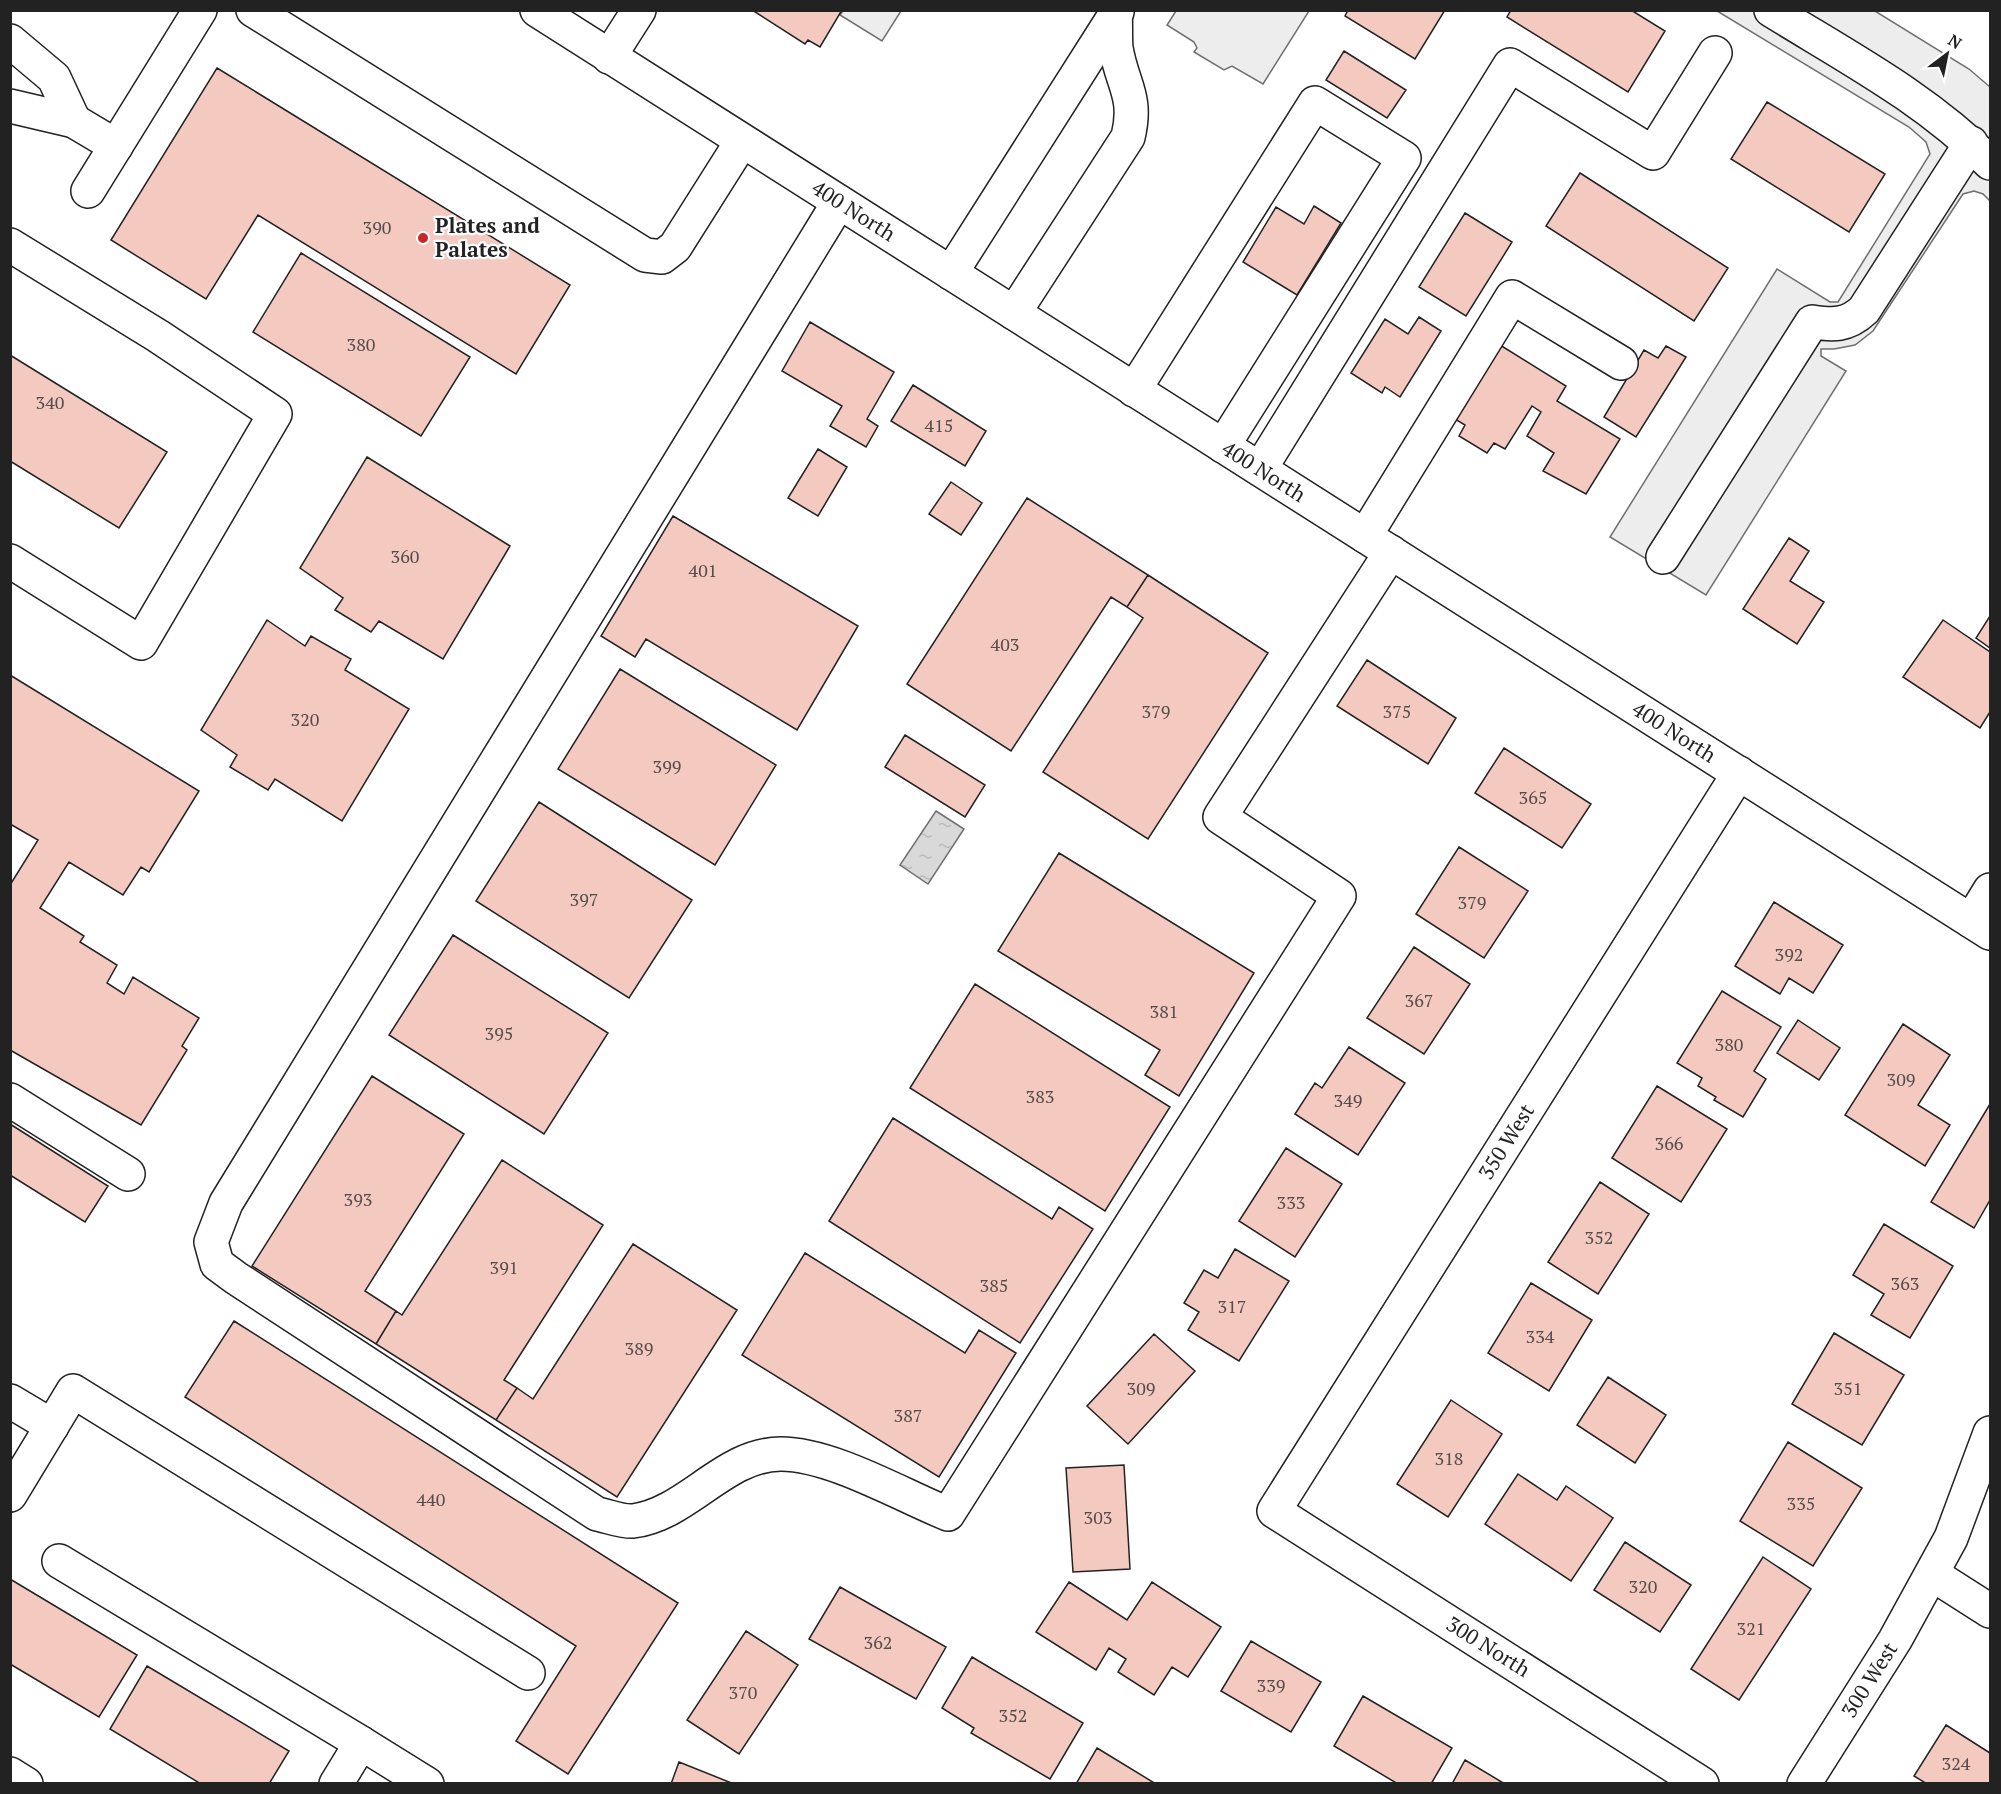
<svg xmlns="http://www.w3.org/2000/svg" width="2001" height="1794" font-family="'PT Serif',serif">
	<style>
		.parking { fill: #ededed; stroke: #6f6f6f; stroke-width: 1.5 }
		.water { fill: url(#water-ripples); stroke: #6f6f6f; stroke-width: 1.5 }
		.building { fill: #f3c9c0; stroke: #222; stroke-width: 1.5 }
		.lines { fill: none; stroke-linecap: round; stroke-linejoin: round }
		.minor-casing { stroke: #222; stroke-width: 36 }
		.major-casing { stroke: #222; stroke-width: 36 }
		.minor { stroke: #fff; stroke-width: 33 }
		.major { stroke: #fff; stroke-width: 33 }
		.poi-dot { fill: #c62828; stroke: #fff; stroke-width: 2 }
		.labels { text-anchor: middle; stroke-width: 4.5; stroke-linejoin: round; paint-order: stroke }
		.number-label { font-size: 18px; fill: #564c4a }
		.street-label { font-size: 21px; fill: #222; stroke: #fff }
		.poi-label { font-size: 21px; font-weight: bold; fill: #222; stroke: #fff; text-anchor: start }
	</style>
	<defs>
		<pattern id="water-ripples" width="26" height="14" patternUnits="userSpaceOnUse" patternTransform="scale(1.5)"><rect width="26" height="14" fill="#d9d9d9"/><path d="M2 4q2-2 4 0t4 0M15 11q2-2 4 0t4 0" fill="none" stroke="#bababa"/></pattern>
	</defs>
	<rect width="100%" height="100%" fill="#fff"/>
	<path class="parking" d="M843,11V10L901,11L882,41L840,15Z
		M1176,11V10L1309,11L1263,84L1232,66L1224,70L1194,52L1197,48L1194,42L1167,25Z
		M1717,11H1875L1969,69L1990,87V201L1983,194L1974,191L1963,194L1873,331L1855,345L1834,349H1821V356L1846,371L1706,595L1610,537L1777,269L1830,302H1838L1930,154L1926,142L1909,127Z"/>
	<path class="water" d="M936,811L964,829L928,884L900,865Z"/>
	<path class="building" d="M752,10H842L820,47L808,40L805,44Z
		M1348,10H1445L1415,59L1345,16Z
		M1511,10H1631L1665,31L1628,92L1507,17Z
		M1344,51L1406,90L1387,118L1326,80Z
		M217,68L570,285L516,374L258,215L206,299L111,240Z
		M1767,102L1885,174L1849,232L1731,159Z
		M1580,173L1728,268L1694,321L1546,226Z
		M1314,206L1341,223L1297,295L1243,262L1276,207L1304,224Z
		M1465,213L1512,242L1466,316L1419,287Z
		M301,253L470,357L421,436L253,332Z
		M1419,317L1441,331L1400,397L1385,387L1382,393L1351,373L1385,319L1408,334Z
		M810,322L894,372L867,419L878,426L866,447L830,426L842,406L782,371Z
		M1500,345L1566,386L1557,401L1620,439L1586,494L1543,471L1554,453L1527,436L1541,412L1532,406L1505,449L1494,443L1487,453L1459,436L1465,425L1455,419Z
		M1666,346L1686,357L1636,437L1604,417L1644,350L1658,358Z
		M10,355L167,452L119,528L10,461Z
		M913,385L986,431L965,466L891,421Z
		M818,449L847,467L818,516L788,498Z
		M367,457L510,546L443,659L379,621L371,632L335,610L343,598L300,568Z
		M951,482L982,503L961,535L929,514Z
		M1027,498L1148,575L1127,607L1111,597L1011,751L907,684Z
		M673,516L858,626L797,730L646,639L635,657L601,636Z
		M1789,538L1809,551L1790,581L1824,602L1797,644L1743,609Z
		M1148,575L1268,653L1148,839L1043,772L1143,618L1127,607Z
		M1990,616V648L1976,638Z
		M267,620L305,646L311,636L351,659L345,670L409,709L342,821L275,779L268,790L230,767L237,755L201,730Z
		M1943,620L1990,652V712L1980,728L1903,677Z
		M1367,660L1456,718L1428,764L1337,706Z
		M620,669L776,765L715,865L558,769Z
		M10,675L199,791L149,872L141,867L123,895L69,862L40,908L84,936L80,942L117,965L107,983L124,994L133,977L199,1018L182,1046L187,1050L141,1125L10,1050V885L38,840L10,824Z
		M905,735L985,785L965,817L885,767Z
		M1504,748L1591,804L1562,848L1475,793Z
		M539,802L692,900L629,998L476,901Z
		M1459,847L1528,891L1484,958L1416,914Z
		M1059,853L1254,973L1179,1096L1145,1075L1160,1050L998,951Z
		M1774,902L1843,945L1813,993L1789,978L1780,994L1735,966Z
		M453,935L608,1033L544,1134L389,1035Z
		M1414,947L1470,984L1424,1054L1367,1018Z
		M975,984L1170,1107L1105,1211L910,1088Z
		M1722,991L1781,1027L1754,1071L1766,1079L1743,1117L1714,1100L1716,1097L1698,1086L1702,1078L1677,1063Z
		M1798,1020L1840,1048L1819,1080L1777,1053Z
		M1903,1024L1950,1055L1918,1105L1950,1125L1925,1166L1845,1115Z
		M1349,1047L1405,1083L1358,1155L1295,1114L1315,1083L1322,1088Z
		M372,1076L464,1134L365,1291L396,1311L376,1344L252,1266Z
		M1657,1086L1727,1129L1681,1202L1612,1158Z
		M1990,1104V1200L1974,1228L1931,1202Z
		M893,1118L1052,1219L1059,1207L1093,1229L1020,1343L829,1221Z
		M10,1124L108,1186L85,1222L10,1175Z
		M1286,1148L1342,1184L1295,1257L1239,1221Z
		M502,1160L603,1225L504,1380L517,1388L496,1420L376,1344L396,1311L402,1315Z
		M1600,1182L1649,1214L1598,1294L1548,1262Z
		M1884,1224L1953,1266L1910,1338L1871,1315L1884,1294L1853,1275Z
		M633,1244L737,1310L617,1497L496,1420L517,1388L533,1399Z
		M1235,1249L1289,1281L1239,1361L1188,1330L1199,1312L1184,1303L1204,1270L1218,1278Z
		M805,1253L965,1353L979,1330L1016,1353L939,1477L742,1355Z
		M1531,1283L1592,1320L1549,1391L1488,1353Z
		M234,1321L678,1603L568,1774L516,1741L576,1646L185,1397Z
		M1834,1333L1904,1375L1862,1445L1792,1404Z
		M1154,1334L1195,1371L1128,1444L1087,1406Z
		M1608,1377L1666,1415L1635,1463L1577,1425Z
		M1451,1400L1502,1434L1448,1517L1397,1484Z
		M1788,1442L1862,1488L1813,1566L1740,1521Z
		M1124,1465L1130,1569L1073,1572L1066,1468Z
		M1518,1474L1557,1500L1566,1486L1613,1518L1571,1581L1485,1524Z
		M1625,1542L1691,1585L1660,1632L1594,1590Z
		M1763,1557L1811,1589L1739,1700L1691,1669Z
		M10,1579L137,1655L99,1717L10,1664Z
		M1069,1582L1127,1620L1152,1582L1221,1627L1188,1677L1172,1667L1154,1695L1118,1672L1126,1659L1109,1648L1096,1670L1036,1632Z
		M840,1587L946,1647L916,1699L809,1639Z
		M746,1631L798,1665L739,1754L687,1720Z
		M1251,1641L1321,1682L1291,1732L1221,1691Z
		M972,1657L1083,1723L1050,1779L971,1733L974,1728L942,1708Z
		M147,1666L289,1751L269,1784H201L110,1729Z
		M1363,1696L1452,1748L1431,1784H1398L1334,1746Z
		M1946,1725L1990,1753V1784H1927L1914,1776Z
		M1097,1748L1156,1784H1076Z
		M1465,1760L1505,1784H1452Z
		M679,1762L734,1784H671Z"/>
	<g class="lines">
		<g class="minor-casing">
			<g id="minor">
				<path d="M253,10L645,255L662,257L675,247L742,141"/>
				<path d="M1771,10C1847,57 1927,99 1990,163"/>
				<path d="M10,41L54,78L74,121"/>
				<path d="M609,57L639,10"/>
				<path d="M10,106L74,121L116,146"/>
				<path d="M88,191L200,10"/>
				<path d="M839,202L226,1203L211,1242L217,1264L236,1278L597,1514C608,1516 622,1522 633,1521C688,1514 724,1454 781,1454C831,1454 901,1495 948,1514L1339,896L1220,817L1391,552"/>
				<path d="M10,245L158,336L275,414L141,643L10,561"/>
				<path d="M951,273L1117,12"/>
				<path d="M1014,313L1128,137C1138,96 1122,85 1116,48C1115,37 1116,25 1115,14"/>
				<path d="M1134,390L1315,103L1404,158L1223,446"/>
				<path d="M1260,469L1510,65L1653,153L1715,53"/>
				<path d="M1365,536L1512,297L1621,363"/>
				<path d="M1663,557L1812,322C1833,325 1847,326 1864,310L1971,143"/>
				<path d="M1971,921L1990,890"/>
				<path d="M10,1100L128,1174"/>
				<path d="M10,1401L52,1426"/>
				<path d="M10,1495L73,1391L528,1673"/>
				<path d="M59,1561L361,1743L336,1784"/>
				<path d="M1932,1574L1990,1611"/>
				<path d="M361,1743L427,1784"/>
				<path d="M10,1774L26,1784"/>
				<path id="s1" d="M1702,1784L1274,1511L1739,773"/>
				<path id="s2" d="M1804,1784L1895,1640L1951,1538L1990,1433"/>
			</g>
		</g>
		<g class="major-casing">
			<g id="major">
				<path id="s3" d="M537,10L1990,933"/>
			</g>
		</g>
		<use href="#minor" class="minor"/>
		<use href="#major" class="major"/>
	</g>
	<circle class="poi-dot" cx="423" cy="238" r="6"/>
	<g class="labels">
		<g class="number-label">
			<text x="377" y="234">390</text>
			<text x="361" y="351">380</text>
			<text x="50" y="409">340</text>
			<text x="939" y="432">415</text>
			<text x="405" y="563">360</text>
			<text x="703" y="577">401</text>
			<text x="1005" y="651">403</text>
			<text x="1156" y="718">379</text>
			<text x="1397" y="718">375</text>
			<text x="305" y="726">320</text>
			<text x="667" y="773">399</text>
			<text x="1533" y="804">365</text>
			<text x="584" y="906">397</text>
			<text x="1472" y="909">379</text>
			<text x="1789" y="961">392</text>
			<text x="1419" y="1007">367</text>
			<text x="1164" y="1018">381</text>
			<text x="499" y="1040">395</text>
			<text x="1729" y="1051">380</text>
			<text x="1901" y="1086">309</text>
			<text x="1040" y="1103">383</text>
			<text x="1348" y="1107">349</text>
			<text x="1669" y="1150">366</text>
			<text x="358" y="1206">393</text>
			<text x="1291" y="1209">333</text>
			<text x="1599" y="1244">352</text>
			<text x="504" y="1274">391</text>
			<text x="1905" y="1290">363</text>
			<text x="994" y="1292">385</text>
			<text x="1232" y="1313">317</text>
			<text x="1540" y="1343">334</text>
			<text x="639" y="1355">389</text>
			<text x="1141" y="1395">309</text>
			<text x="1848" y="1395">351</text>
			<text x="908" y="1422">387</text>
			<text x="1449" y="1465">318</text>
			<text x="431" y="1506">440</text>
			<text x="1801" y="1510">335</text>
			<text x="1098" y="1524">303</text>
			<text x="1643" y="1593">320</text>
			<text x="1751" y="1635">321</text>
			<text x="878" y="1649">362</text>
			<text x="1271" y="1692">339</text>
			<text x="743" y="1699">370</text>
			<text x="1013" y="1722">352</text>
			<text x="1956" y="1770">324</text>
		</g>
		<g class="street-label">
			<text dy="7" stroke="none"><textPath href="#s3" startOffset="375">400 North</textPath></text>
			<text dy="7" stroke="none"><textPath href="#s3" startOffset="861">400 North</textPath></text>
			<text dy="7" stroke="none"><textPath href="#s3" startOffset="1347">400 North</textPath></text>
			<text dy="7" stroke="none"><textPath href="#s1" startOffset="944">350 West</textPath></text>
			<text transform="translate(1488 1647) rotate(32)" y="7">300 North</text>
			<text dy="7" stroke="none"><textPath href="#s2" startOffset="123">300 West</textPath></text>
		</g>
		<g class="poi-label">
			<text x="435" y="233">Plates and<tspan x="435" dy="24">Palates</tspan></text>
		</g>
	</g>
	<rect width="2001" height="1794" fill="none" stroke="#222222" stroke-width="24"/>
	<g transform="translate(1947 54) rotate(32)" stroke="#ffffff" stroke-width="4.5" paint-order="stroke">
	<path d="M0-4.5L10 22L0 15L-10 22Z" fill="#222222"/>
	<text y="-9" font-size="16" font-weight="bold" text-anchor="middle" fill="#222222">N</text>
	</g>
</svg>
